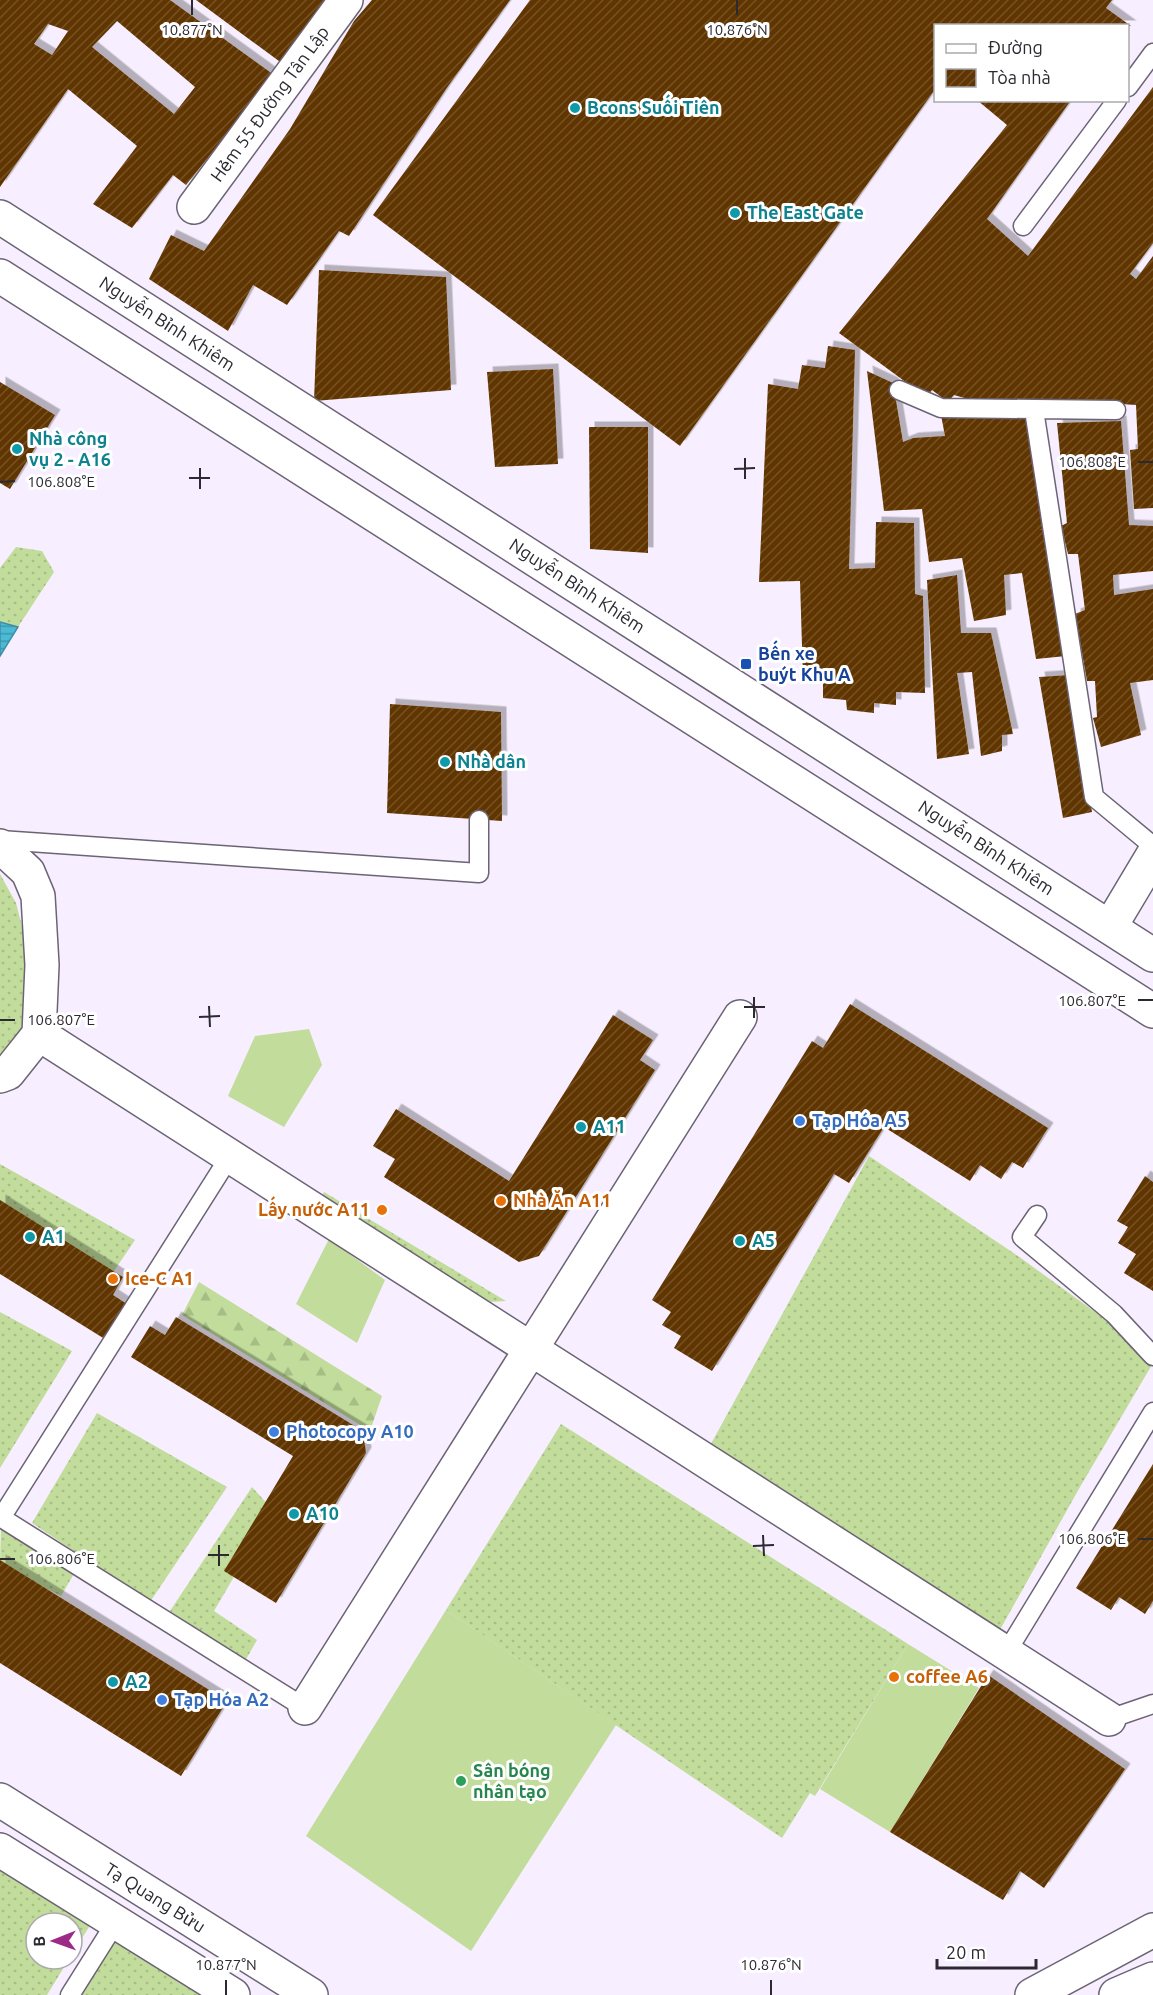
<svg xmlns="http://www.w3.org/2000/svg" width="1153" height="1995" font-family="Ubuntu,sans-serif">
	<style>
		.grass { fill: url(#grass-dots) }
		.forest { fill: url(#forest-firs) }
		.pitch { fill: #c1dc9b }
		.water { fill: url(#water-rules); stroke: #418ea4; stroke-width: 1.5 }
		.building { fill: url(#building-hatch); fill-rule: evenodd; filter: url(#shadow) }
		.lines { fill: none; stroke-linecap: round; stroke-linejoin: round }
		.lane-casing { stroke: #6c6374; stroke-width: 21 }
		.street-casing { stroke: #6c6374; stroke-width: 36 }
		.secondary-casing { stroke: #6c6374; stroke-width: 36 }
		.lane { stroke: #fff; stroke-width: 18 }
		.street { stroke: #fff; stroke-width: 33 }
		.secondary { stroke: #fff; stroke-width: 33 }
		.ticks { fill: none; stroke: #2c2930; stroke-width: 2 }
		.culture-dot { fill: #0f9aa8; stroke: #fff; stroke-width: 2 }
		.transit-dot { fill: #1a4fb4; stroke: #fff; stroke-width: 2 }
		.shop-dot { fill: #3f7fe0; stroke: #fff; stroke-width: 2 }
		.food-dot { fill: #e8710a; stroke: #fff; stroke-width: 2 }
		.leisure-dot { fill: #2e9e5b; stroke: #fff; stroke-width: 2 }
		.labels { text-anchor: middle; stroke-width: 6; stroke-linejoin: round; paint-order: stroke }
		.street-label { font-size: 18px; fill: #2c2930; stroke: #fff }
		.culture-label { font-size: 18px; font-weight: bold; fill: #0d838f; stroke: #fff; text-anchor: start }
		.transit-label { font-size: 18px; font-weight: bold; fill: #164399; stroke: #fff; text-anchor: start }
		.shop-label { font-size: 18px; font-weight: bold; fill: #366cbe; stroke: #fff; text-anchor: start }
		.food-label { font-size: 18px; font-weight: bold; fill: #c56008; stroke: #fff; text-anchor: start }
		.leisure-label { font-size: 18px; font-weight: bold; fill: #27864d; stroke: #fff; text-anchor: start }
		.ticks-label { font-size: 15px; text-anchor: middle; fill: #2c2930; stroke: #fff; stroke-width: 6; stroke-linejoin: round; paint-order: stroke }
	</style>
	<defs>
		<pattern id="grass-dots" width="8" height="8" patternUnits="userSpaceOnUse" patternTransform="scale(1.5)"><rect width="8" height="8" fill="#c1dc9b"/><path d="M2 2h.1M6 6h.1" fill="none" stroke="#a6bd86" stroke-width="1.8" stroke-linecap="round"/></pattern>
		<pattern id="forest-firs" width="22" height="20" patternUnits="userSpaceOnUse" patternTransform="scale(1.5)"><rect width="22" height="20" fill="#c1dc9b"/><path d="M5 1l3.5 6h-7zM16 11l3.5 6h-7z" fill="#a6bd86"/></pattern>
		<pattern id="water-rules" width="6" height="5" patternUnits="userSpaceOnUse" patternTransform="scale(1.5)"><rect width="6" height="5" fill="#4abad5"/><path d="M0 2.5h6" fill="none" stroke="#3e97ad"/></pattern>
		<pattern id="building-hatch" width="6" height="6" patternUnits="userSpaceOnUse" patternTransform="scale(1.5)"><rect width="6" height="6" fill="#613502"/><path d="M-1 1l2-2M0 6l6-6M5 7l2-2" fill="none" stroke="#745128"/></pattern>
		<filter id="shadow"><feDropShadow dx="5.5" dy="-5.5" stdDeviation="0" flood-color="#0004"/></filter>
	</defs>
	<rect width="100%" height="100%" fill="#f7efff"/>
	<path class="grass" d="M16,547L42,551L54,572L18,627L0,622V568Z
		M0,874L16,903L32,965L24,1025L0,1056Z
		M869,1156L1018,1256L1153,1354V1363L1080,1487L992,1644L701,1462Z
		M0,1164L135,1240L112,1274L0,1206Z
		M324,1192L506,1301L473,1303L317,1208Z
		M0,1312L72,1351L0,1468Z
		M97,1413L227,1487L150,1602L32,1523Z
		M561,1424L908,1644L815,1796L810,1793L782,1838L446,1610Z
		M252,1487L273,1510L214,1611L257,1640L245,1661L170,1611Z
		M1,1527L75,1572L61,1596L0,1565Z
		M0,1848L99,1911L72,1954V1923H36V1959H69L47,1995H0Z
		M126,1920L246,1995H77Z"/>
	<path class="forest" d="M199,1282L382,1396L370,1431L182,1315Z"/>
	<path class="pitch" d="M309,1029L322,1065L284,1127L228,1096L255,1036Z
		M329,1239L385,1280L357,1343L296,1304Z
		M446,1610L616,1725L471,1951L306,1836Z
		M908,1644L979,1688L890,1832L820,1789Z"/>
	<path class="water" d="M0,622L18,627L0,656Z"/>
	<path class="building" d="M0,0H170L274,75L186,185L173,175L132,228L93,204L137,146L68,89L0,187ZM117,21L195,87L174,114L92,47ZM48,24L68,31L52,55L34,44Z
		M196,0H326L283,64Z
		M372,0H510L446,89L349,236L339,231L287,305L253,285L228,331L149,279L171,235L204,251L290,129L354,21Z
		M530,0H1112L1106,8L1131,26H936V88L680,446L373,215Z
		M1153,87V243L1130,274L1136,279L1153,256V508L1134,509L1130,450L1138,449L1136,405L1041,399L982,403L954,395L948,402L932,390L926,397L839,333L1007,125L977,100H1071L987,219L1028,256Z
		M319,270L446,277L451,390L314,401Z
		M828,346L855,350L849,569L875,568L876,522L914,523L915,594L923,596L925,693L896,692V705L874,703V713L847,710L846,700L823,698V681L803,678L800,581L759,582L768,384L798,389L802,365L825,368Z
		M553,369L558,464L495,467L487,372Z
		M867,371L893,383L903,442L913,438L945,436L941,415H1033L1051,528L1039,530H1051L1066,656L1036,659L1022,573L1004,575L1006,615L974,621L962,558L929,562L922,509L884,511Z
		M0,382L55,415L10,489L0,483Z
		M1121,421L1129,525L1153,526V571L1113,575L1114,595L1153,589V680L1130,683L1141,735L1101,747L1093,718L1097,717L1095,681H1087L1075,614L1085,610L1078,554H1068L1061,526L1067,523L1057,423Z
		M589,427H648V553L590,549Z
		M957,575L961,633H991L1013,734L1002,735V751L981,756L972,672L957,673L969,754L937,759L927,580Z
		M1070,675L1092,812L1063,818L1039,677Z
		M390,704L501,712L502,821L387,813Z
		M850,1004L1048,1128L1023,1168L1012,1162L1001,1179L980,1165L970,1181L884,1127L849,1183L834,1174L712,1371L674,1348L681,1336L662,1325L671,1312L652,1300L812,1041L823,1048Z
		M613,1015L653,1040L640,1060L655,1070L539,1256L519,1262L384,1177L395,1159L373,1146L396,1109L509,1181Z
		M1145,1176L1153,1182V1291L1124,1273L1136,1254L1118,1243L1128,1227L1117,1221Z
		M0,1200L123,1277L113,1295L130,1306L108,1341L0,1274Z
		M176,1317L363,1431L366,1453L276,1603L224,1571L293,1456L131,1357L150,1326L165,1335Z
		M1153,1464V1601L1145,1614L1119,1597L1111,1610L1076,1588Z
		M0,1560L227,1701L181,1776L0,1663Z
		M988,1675L1125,1769L1044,1888L1020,1871L1003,1900L890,1832Z"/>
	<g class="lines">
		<g class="lane-casing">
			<path id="lane" d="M1128,87L1153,53
				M1023,226L1117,100
				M899,390L941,408L1116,410
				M1034,410L1094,797L1153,846
				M0,840L479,873V820
				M1037,1215L1022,1237L1114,1314L1153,1356
				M0,1517L305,1708
				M1,1518L230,1156
				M1006,1653L1153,1412
				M1109,1719L1153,1704
				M70,1995L116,1922"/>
		</g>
		<g class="street-casing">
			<path id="street" d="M194,207L346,0
				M0,846L28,872L38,896L42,965L39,1034L8,1073L0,1076
				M1110,927L1153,855
				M39,1034L1109,1719
				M305,1708L740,1017"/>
		</g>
		<g class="secondary-casing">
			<path id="secondary" d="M0,217L1153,955
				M0,276L1153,1011
				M0,1800L311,1995
				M0,1850L233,1995
				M1032,1995L1153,1930
				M1116,1995L1153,1979"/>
		</g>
		<use href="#lane" class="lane"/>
		<use href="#street" class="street"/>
		<use href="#secondary" class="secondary"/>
	</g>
	<path class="ticks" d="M192,0V15M737,0V15M745,458V479M1138,462H1153M200,468V489M734,469L755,468M189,478H210M0,482L15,481M754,997V1018M1138,1000H1153M209,1006L210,1027M744,1007H765M199,1017L220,1016M0,1020H15M763,1535L764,1556M1138,1539H1153M219,1545V1566M753,1546L774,1545M208,1555H229M0,1559H15M226,1980V1995M771,1980V1995"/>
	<g class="culture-dot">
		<circle cx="575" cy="108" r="6"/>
		<circle cx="735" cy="213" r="6"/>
		<circle cx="17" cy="449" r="6"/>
		<circle cx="445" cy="762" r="6"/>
		<circle cx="581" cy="1127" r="6"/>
		<circle cx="30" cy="1237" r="6"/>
		<circle cx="740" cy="1241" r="6"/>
		<circle cx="294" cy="1514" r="6"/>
		<circle cx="113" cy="1682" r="6"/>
	</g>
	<rect class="transit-dot" x="740" y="658" width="12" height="12" rx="3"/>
	<g class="shop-dot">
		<circle cx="800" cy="1121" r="6"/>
		<circle cx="274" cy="1432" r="6"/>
		<circle cx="162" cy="1700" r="6"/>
	</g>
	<g class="food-dot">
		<circle cx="501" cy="1201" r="6"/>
		<circle cx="382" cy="1210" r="6"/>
		<circle cx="113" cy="1279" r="6"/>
		<circle cx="894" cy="1677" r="6"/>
	</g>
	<circle class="leisure-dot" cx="461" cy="1781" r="6"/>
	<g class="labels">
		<g class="street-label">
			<text transform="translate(270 104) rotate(-54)" y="6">Hẻm 55 Đường Tân Lập</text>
			<text transform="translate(167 324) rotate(33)" y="6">Nguyễn Bỉnh Khiêm</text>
			<text transform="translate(577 586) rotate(33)" y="6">Nguyễn Bỉnh Khiêm</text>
			<text transform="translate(986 848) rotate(33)" y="6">Nguyễn Bỉnh Khiêm</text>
			<text transform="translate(155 1898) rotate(32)" y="6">Tạ Quang Bửu</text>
		</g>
		<g class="culture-label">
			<text x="587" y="114">Bcons Suối Tiên</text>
			<text x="747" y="219">The East Gate</text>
			<text x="29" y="445">Nhà công<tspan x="29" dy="21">vụ 2 - A16</tspan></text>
			<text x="457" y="768">Nhà dân</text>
			<text x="593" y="1133">A11</text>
			<text x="42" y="1243">A1</text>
			<text x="752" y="1247">A5</text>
			<text x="306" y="1520">A10</text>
			<text x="125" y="1688">A2</text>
		</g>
		<g class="transit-label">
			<text x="758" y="660">Bến xe<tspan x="758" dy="21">buýt Khu A</tspan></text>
		</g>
		<g class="shop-label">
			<text x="812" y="1127">Tạp Hóa A5</text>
			<text x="286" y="1438">Photocopy A10</text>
			<text x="174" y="1706">Tạp Hóa A2</text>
		</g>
		<g class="food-label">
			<text x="513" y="1207">Nhà Ăn A11</text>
			<text x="370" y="1216" text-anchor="end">Lấy nước A11</text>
			<text x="125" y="1285">Ice-C A1</text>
			<text x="906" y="1683">coffee A6</text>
		</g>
		<g class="leisure-label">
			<text x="473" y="1777">Sân bóng<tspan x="473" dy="21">nhân tạo</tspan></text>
		</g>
	</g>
	<g class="ticks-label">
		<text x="192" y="35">10.877°N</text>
		<text x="737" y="35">10.876°N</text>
		<text x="1092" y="467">106.808°E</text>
		<text x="61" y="487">106.808°E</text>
		<text x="1092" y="1006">106.807°E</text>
		<text x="61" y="1025">106.807°E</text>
		<text x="1092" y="1544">106.806°E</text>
		<text x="61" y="1564">106.806°E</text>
		<text x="226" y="1970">10.877°N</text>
		<text x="771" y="1970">10.876°N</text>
	</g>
	<rect x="934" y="24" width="195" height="78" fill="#ffffff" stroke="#aba9ac" stroke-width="1.5"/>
	<rect x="946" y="44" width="30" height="9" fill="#ffffff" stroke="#aba9ac" stroke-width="1.5"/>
	<text x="988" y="54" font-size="18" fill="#2c2930">Đường</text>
	<rect x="946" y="69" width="30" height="18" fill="url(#building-hatch)" stroke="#aba9ac" stroke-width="1.5"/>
	<text x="988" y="84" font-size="18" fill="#2c2930">Tòa nhà</text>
	<g transform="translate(54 1941) rotate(269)"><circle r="28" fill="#ffffff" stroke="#aba9ac" stroke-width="1.5"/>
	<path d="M0-4.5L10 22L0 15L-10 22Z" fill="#9d2a86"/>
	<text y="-9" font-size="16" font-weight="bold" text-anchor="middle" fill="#2c2930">B</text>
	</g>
	<path d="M937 1959v9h99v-9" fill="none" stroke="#2c2930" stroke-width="3"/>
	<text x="946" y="1959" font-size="18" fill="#2c2930" stroke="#ffffff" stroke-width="4.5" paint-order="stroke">20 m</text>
</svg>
